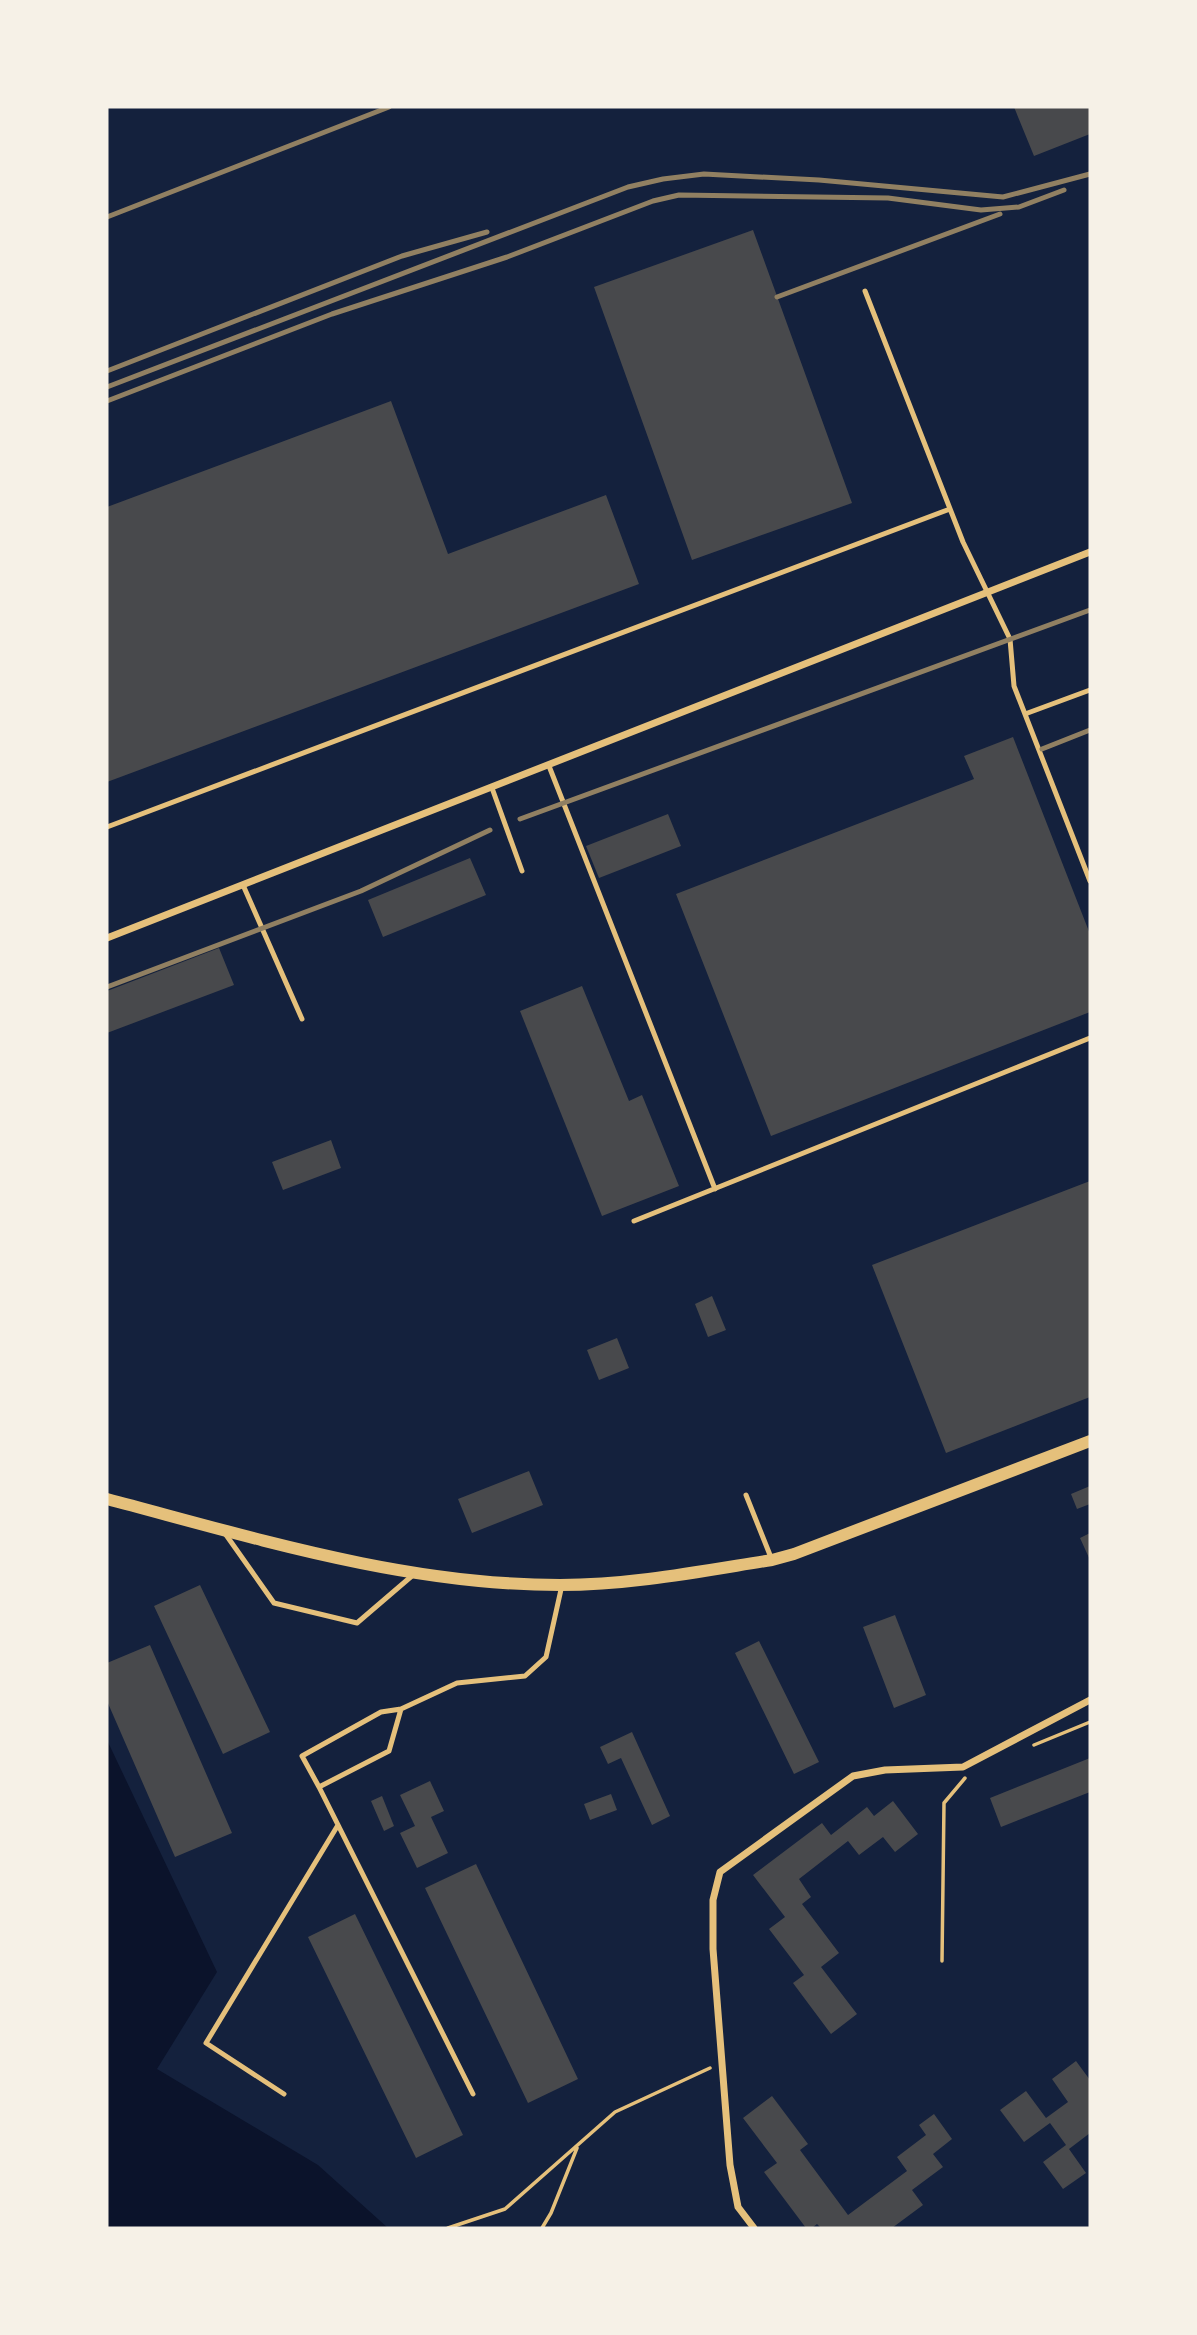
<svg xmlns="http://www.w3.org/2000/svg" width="1197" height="2335" font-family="Helvetica,sans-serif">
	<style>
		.water { fill: #0b132b }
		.building { fill: #48494c }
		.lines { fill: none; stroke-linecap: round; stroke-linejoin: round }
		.path { stroke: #e5c07b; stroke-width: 3.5 }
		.service { stroke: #e5c07b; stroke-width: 5 }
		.minor { stroke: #e5c07b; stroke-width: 7 }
		.tertiary { stroke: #e5c07b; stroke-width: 12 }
		.rail { stroke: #918062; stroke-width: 5 }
	</style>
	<rect width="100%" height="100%" fill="#14213d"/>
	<path class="water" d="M107,1740L217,1972L157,2069L318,2165L388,2228H107Z"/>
	<path class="building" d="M1014,107H1090V134L1034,156Z
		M753,230L852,503L692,560L594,287Z
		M391,401L448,554L606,495L639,584L107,782V507Z
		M1013,737L1090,934V1012L771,1136L676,894L974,779L964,756Z
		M668,814L681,846L599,878L586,846Z
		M470,858L486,895L383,937L368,900Z
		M219,948L234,985L107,1033V991Z
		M582,986L629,1101L642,1095L679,1186L602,1216L520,1011Z
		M331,1140L341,1168L283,1190L272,1162Z
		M1090,1181V1397L946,1453L872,1265Z
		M712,1296L726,1330L708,1337L695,1304Z
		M617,1338L629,1368L599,1380L587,1350Z
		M529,1471L543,1505L472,1533L458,1499Z
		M1090,1486V1504L1077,1509L1071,1494Z
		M1090,1533V1560L1080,1538Z
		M200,1585L270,1732L223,1754L154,1606Z
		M895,1615L926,1695L894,1708L863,1627Z
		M759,1641L819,1762L794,1774L735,1653Z
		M150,1645L232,1833L175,1857L107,1701V1663Z
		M632,1732L670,1816L652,1825L621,1758L608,1764L600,1747Z
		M1090,1758V1792L1001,1827L990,1798Z
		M430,1781L444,1811L431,1817L448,1853L417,1868L400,1833L415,1826L400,1795Z
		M611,1794L617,1810L590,1820L584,1804Z
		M382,1796L394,1826L384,1831L371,1801Z
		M893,1801L918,1834L895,1852L883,1837L859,1855L848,1841L799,1879L811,1897L802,1904L839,1953L821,1967L857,2014L831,2034L793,1983L804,1975L769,1929L785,1917L753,1875L822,1823L831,1835L867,1807L874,1816Z
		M476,1864L578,2079L528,2103L425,1888Z
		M355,1914L463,2135L416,2158L308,1937Z
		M1076,2061L1090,2080V2133L1069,2149L1086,2173L1063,2189L1043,2162L1066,2145L1050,2123L1024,2142L1000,2110L1026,2091L1046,2118L1068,2102L1052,2079Z
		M772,2096L808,2144L800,2150L848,2215L907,2171L897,2157L926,2135L919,2125L934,2114L952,2139L933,2154L943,2167L912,2190L923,2205L892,2228H821L817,2224L812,2228H806L764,2172L777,2163L743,2118Z"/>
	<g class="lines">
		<path class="path" d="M1034,1745L1090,1722
			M942,1961L944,1803L965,1778
			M448,2228L505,2209L615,2112L710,2068
			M542,2228L551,2213L577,2148"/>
		<path class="service" d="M865,291L963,542L1010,639L1014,686L1090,881
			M1025,714L1090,690
			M549,766L715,1189
			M492,788L522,871
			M107,827L950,509
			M243,885L302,1019
			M634,1221L1090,1038
			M746,1495L772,1560
			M224,1532L274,1603L357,1623L413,1575
			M401,1709L389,1751L319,1787L473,2094
			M319,1787L302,1756L381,1712L401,1709L457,1683L525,1676L546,1657L562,1585
			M284,2094L206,2043L338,1825"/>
		<path class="minor" d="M107,938L1090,552
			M754,2228L738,2207L730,2165L713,1949V1900L720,1872L853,1776L885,1770L963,1767L1090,1700"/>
		<path class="tertiary" d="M107,1499C255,1538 405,1585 560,1585C631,1585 702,1571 772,1560L794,1554L1090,1441"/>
		<path class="rail" d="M107,217L389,107
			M777,297L1000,214
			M107,371L402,256L487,232
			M107,387L628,187L663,179L704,174L819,180L1003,197L1090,174
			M107,401L332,314L507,257L653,201L679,195L888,198L981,210L1019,207L1064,190
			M1042,749L1090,730
			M520,819L1090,610
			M107,987L361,891L490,830"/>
	</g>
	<rect width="1197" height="2335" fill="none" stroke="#f6f1e7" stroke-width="217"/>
</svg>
